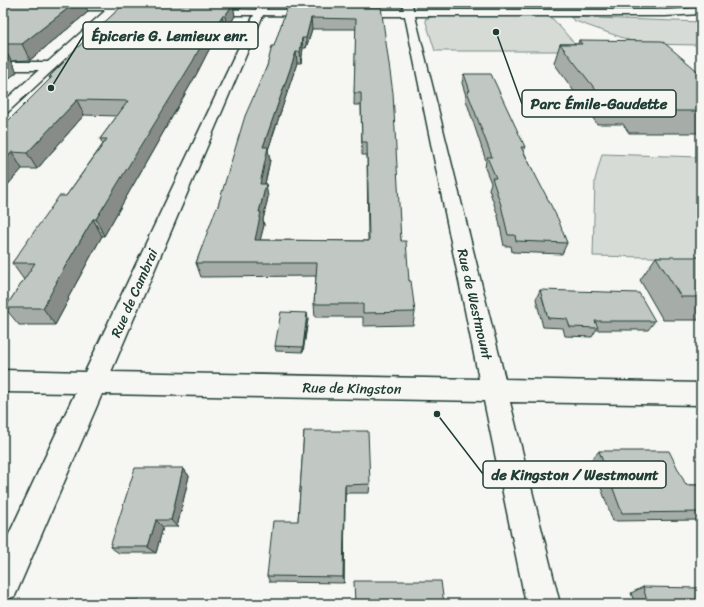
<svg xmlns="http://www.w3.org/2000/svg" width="704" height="607" font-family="Sriracha,sans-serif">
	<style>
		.green { fill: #d6dbd6; stroke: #7a8c85 }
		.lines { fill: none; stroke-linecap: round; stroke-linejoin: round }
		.minor-casing { stroke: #1f3d34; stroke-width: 3 }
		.tertiary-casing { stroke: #1f3d34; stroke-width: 3 }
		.minor { fill: #f6f6f2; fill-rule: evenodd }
		.tertiary { fill: #f6f6f2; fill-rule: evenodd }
		.wall { fill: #a6aca8; stroke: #1f3d34; fill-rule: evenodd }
		.shaded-wall { fill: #878c88; stroke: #1f3d34 }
		.building { fill: #c1c8c3; stroke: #1f3d34; fill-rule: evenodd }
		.labels { text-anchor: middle; stroke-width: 3.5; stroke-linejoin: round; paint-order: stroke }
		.street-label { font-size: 14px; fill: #1f3d34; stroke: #f6f6f2 }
		.leader { fill: none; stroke: #1f3d34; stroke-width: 1.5 }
		.callout-dot { fill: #1f3d34; stroke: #f6f6f2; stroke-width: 1.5 }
		.callout { fill: #f6f6f2; stroke: #1f3d34; stroke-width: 1.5 }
		.callout-label { font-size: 15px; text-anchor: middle; font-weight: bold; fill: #1f3d34 }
	</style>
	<rect width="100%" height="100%" fill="#f6f6f2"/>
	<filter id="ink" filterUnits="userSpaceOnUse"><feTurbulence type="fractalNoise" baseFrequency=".025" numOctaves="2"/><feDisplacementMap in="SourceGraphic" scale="8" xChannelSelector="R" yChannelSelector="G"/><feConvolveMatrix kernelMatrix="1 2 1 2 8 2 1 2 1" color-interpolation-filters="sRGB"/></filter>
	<g filter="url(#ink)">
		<path class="green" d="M435,16H545L553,19L581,51H435L425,19Z
			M570,17L701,22V45L640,44L575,21Z
			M602,154L701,157V258L593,256L595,180Z"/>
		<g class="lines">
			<g class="minor-casing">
				<path id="minor" d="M259,3H269L266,10H315L320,13L315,16L263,15L111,372L479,379L405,16H351L346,13L351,10H404L402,3H412L413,10H665L701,8V14L665,16H415L505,379L701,383V405L510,402L560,604H526L484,401L102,394L15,596L3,601V547L75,393L3,392V370L85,372L254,15H205L200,12L205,9L256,10Z
					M3,4H116L121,7L116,10H3Z
					M3,62H50L54,63L56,66L54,69L50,70H3Z"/>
			</g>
			<g class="tertiary-casing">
				<path id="tertiary" d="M114,3H125L8,112L3,113V102Z"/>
			</g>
			<use href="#minor" class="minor"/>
			<use href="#tertiary" class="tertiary"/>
		</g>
		<path class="wall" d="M3,3L88,12L30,60L11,61L17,72L3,83Z
			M132,3H244L241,8H233L235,16L227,29H225L220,38H215L196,75L104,236H102L68,298L69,299L55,325H19L5,308L24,280L12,263L66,196L103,144L100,139L117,116L84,115L37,169H22L3,190V123H6L50,79L49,77L62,63V62L133,4Z
			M291,3H381V5H379V7L401,241L409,281L415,312L413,325L363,326V317H315L314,304L316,276L201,277L196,263L217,209L274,46L291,7ZM312,29H356L354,105H361L362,155H367L368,241L260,240L264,225L263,220L268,197L265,184L270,160L268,150L297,63H301L303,48H306Z
			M437,3H664V4L480,3V5L438,6Z
			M579,40L701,74V133H629L623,124H597L554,63L560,44H578Z
			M464,74L525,147L524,152L567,243L562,254L512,252L511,246H504L498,216L489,189L491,183L485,168L486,161L466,100V96L462,83Z
			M656,257L701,260V320H663L640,280Z
			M540,290L655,321L648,330H596L592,337L565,336L563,328L543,327L536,299Z
			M308,319L303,352L276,351L275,346Z
			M304,431L370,484L369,493H345L344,583L270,582L267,576L298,521Z
			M599,451L686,485H701V520L613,521L591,460Z
			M183,468L189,476L177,527H163L156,553H119L110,547Z
			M643,587L701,604H635L631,593Z"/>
		<path class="shaded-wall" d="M75,3H85L88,12L30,60L22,44Z
			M240,3H244L241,8Z
			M233,4L235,16L227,29L225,16Z
			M222,16L225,29L220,38L217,24Z
			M311,18L312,29L306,48V38Z
			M212,24L215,38L196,75L104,236L96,219Z
			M302,38L303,48L301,63L300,52Z
			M296,52L297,63L268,150L270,160L262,197L260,184L263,147Z
			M8,55L17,72L3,83V58Z
			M77,100L84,115L37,169L27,153Z
			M12,152L22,169L3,190V162Z
			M266,184L268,197L263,220L264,225L257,253L255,240L259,212Z
			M93,219L102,236L68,298L69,299L55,325L43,308L56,282Z
			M307,313L308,319L303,352V347Z
			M183,468L189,476L177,527L171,520Z
			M345,485V493L344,583L343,577Z
			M156,520L163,527L156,553L148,547Z
			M138,600L144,604H137Z"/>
		<path class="building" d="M3,3H75L22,44H3Z
			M124,4H233L225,16H222L217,24H212L193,61L96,219H93L56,282H57L43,308H5L35,263H12L55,202L59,196H66L107,139H100L128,101L77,100L27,153L12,152L3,162V123H6L52,77H49L64,62H62Z
			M287,7H381L393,93L401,241H406L409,281H411L415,312L363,313V304H314L317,263H196L216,209H217L245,116L267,66L272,46H274ZM311,18L356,19L354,93H361L362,142H367L369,241L255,240L261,212H259L266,184H260L268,147H263L296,52H300L302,38H306Z
			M579,40L662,41L701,74V111H640L633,103H606L560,44H582Z
			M3,54L8,55L3,58Z
			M464,74H491L525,147H521L558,219L567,243L516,241L515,235H508L501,205L492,178H496L487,157H492L467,91H470Z
			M656,257H699L701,260V297H681Z
			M540,290L639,293L655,321H595L598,328L570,327L567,319L548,318Z
			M281,312L307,313L303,347L275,346Z
			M304,431H368L370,484L345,485L343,577L267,576L273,521H298Z
			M599,451H669L686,485H701V512L622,513Z
			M135,468H183L171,520H156L148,547H110Z
			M354,581H441L444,604H355Z
			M643,587L701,588V604H648Z
			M71,600H138L137,604H70Z"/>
	</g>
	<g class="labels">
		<g class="street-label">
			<text transform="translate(134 293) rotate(-66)" y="5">Rue de Cambrai</text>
			<text transform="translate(475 304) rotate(77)" y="5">Rue de Westmount</text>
			<text transform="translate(352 388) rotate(1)" y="5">Rue de Kingston</text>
		</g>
	</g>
	<path class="leader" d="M51 88L83 36M496 32L522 104M437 414L483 474"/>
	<g class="callout-dot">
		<circle cx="51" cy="88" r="4"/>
		<circle cx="496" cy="32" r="4"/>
		<circle cx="437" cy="414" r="4"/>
	</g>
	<g class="callout">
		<rect x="83" y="22" width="175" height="27" rx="4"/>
		<rect x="522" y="90" width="154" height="27" rx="4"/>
		<rect x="483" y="461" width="183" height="27" rx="4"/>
	</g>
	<g class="callout-label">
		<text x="170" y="41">Épicerie G. Lemieux enr.</text>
		<text x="599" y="109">Parc Émile-Gaudette</text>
		<text x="575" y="480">de Kingston / Westmount</text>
	</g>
	<rect width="704" height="607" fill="none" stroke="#f6f6f2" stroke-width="16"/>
	<rect x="8" y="8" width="688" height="591" fill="none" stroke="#1f3d34" stroke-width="1.5" filter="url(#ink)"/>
</svg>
